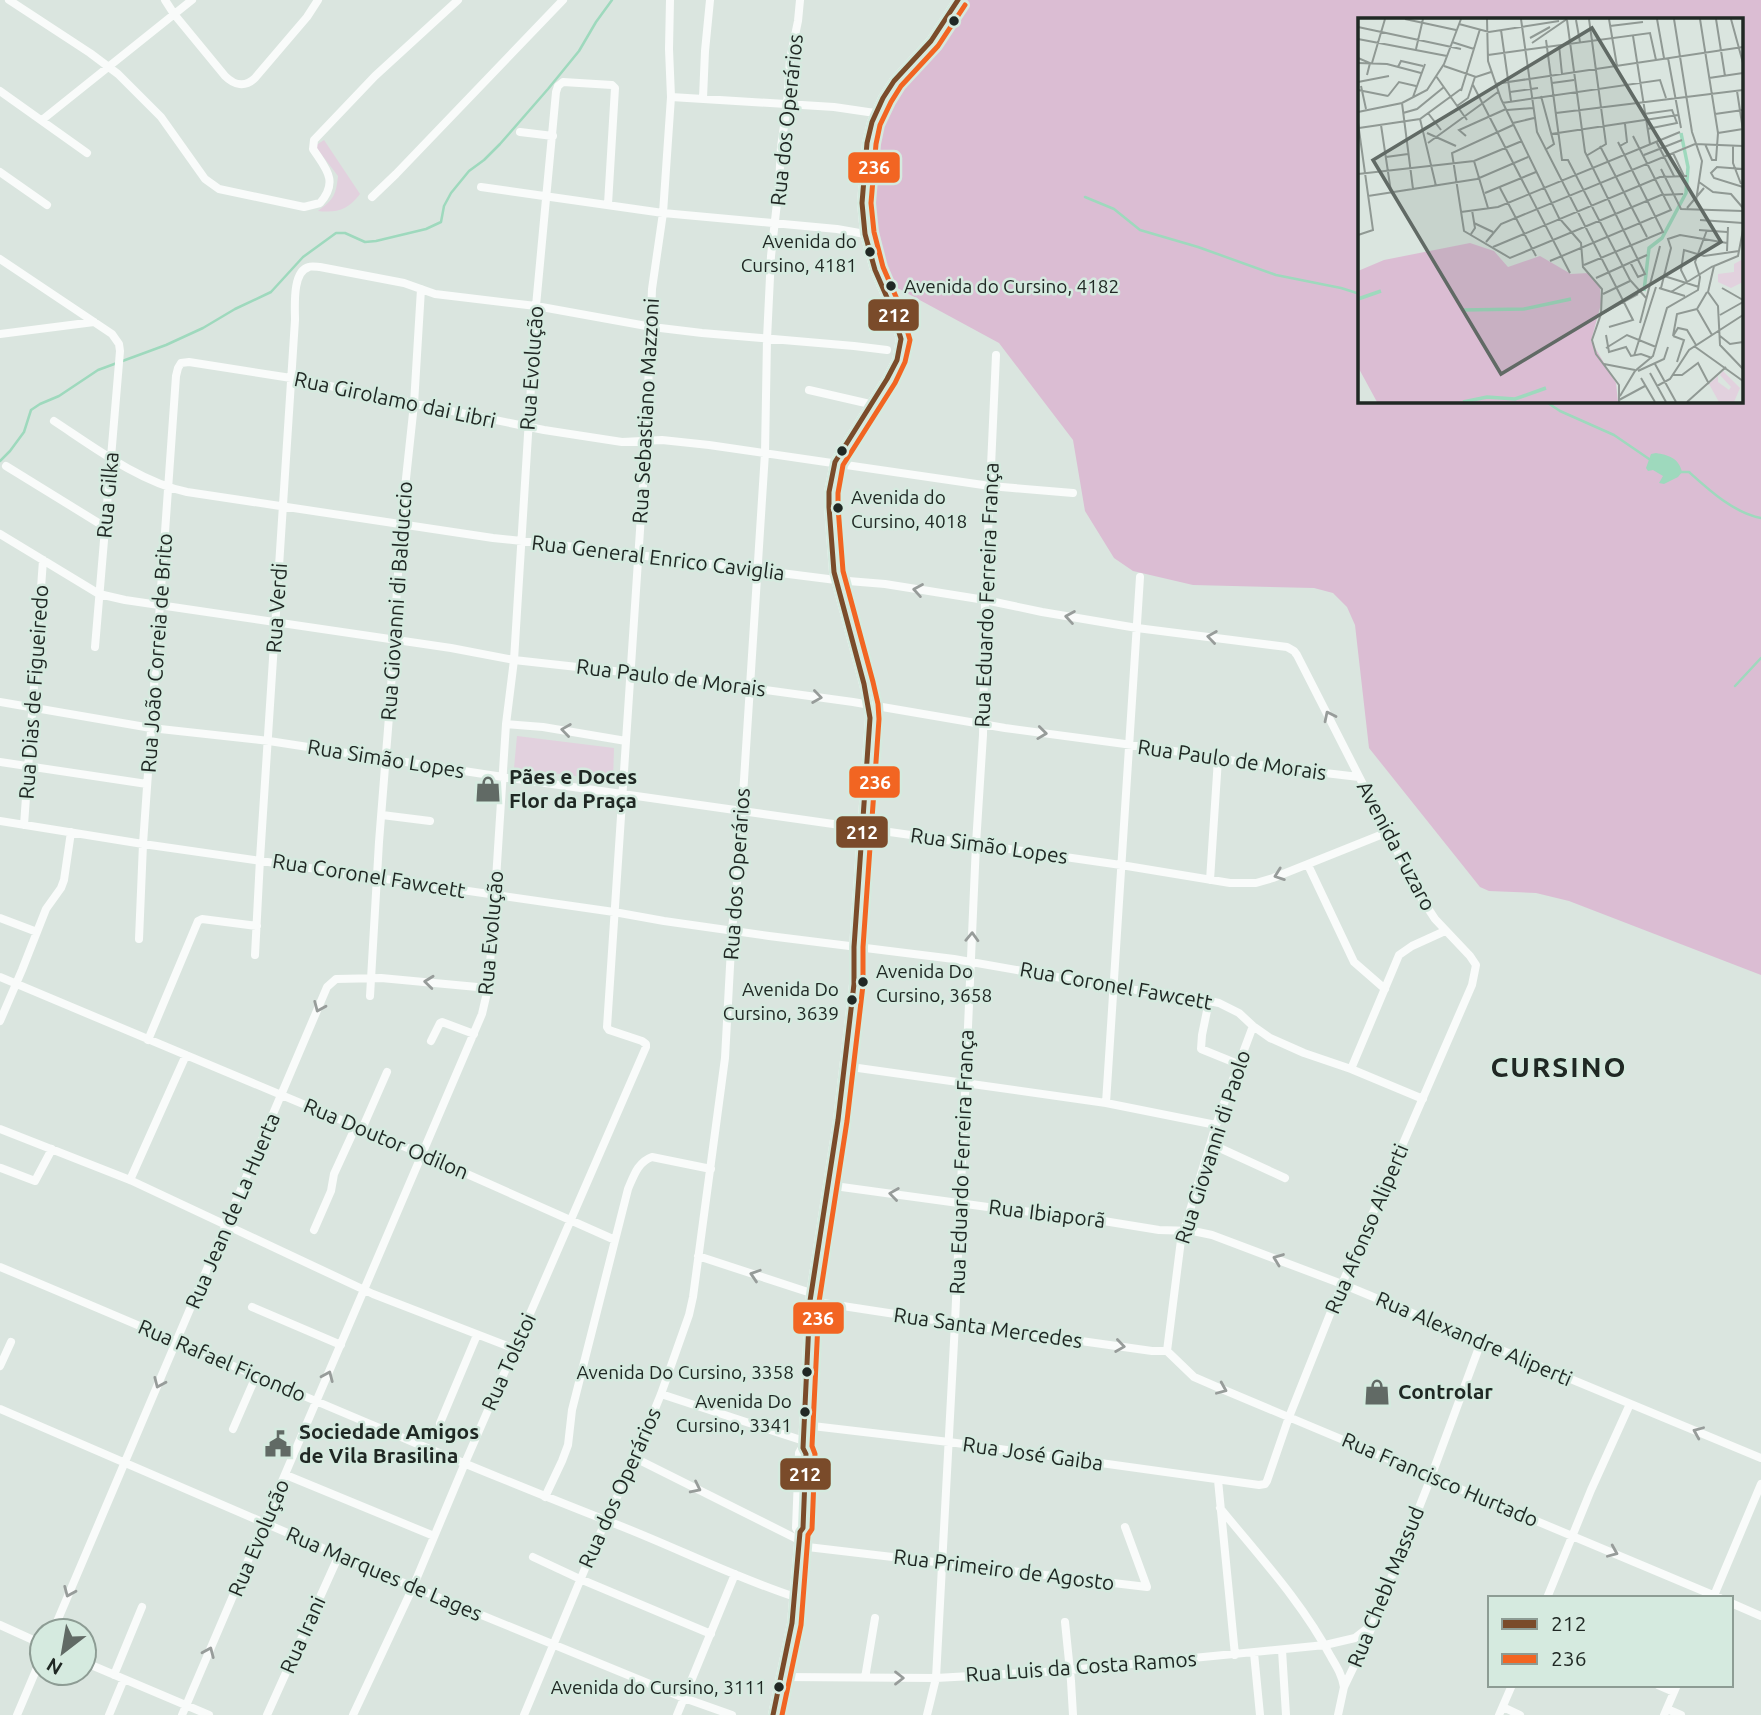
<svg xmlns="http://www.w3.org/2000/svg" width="1761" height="1715" font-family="Ubuntu,sans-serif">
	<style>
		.green { fill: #e2d1de }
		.forest { fill: #dbbdd3; fill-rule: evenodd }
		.water { fill: #9ed9bd }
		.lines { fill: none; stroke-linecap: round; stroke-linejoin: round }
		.stream { stroke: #9ed9bd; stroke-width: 2.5 }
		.minor { stroke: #f9fbfa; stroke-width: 8 }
		.secondary { stroke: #f9fbfa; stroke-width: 10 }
		.bus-1-casing { stroke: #d5eadf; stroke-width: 10 }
		.bus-2-casing { stroke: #d5eadf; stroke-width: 10 }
		.bus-1 { stroke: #7a4b2a; stroke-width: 5 }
		.bus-2 { stroke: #f26522; stroke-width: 5 }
		.oneway { stroke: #979c9a }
		.bus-dot { fill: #202824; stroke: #d5eadf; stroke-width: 2.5 }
		.labels { text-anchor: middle; stroke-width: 5; stroke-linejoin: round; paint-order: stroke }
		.bus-label { font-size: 19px; fill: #202824; stroke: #d5eadf; text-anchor: end }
		.street-label { font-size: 21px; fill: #202824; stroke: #d5eadf }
		.poi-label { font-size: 21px; font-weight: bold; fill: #202824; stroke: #d5eadf; text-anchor: start }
		.district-label { font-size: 28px; font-weight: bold; letter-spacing: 2px; fill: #202824; stroke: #d5eadf }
		.inset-river { fill: none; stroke: #9ed9bd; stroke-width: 3.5 }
		.inset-road { fill: none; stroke: #909994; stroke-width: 2 }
		.view { fill: #616a65; fill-opacity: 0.15; stroke: #616a65; stroke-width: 3.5 }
		.inset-edge { fill: none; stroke: #202824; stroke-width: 3.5 }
		.line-badge { stroke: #d5eadf; stroke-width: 2.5 }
		.badge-label { font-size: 19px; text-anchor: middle; font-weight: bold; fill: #fff }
	</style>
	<rect width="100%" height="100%" fill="#dae5df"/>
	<path class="green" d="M324,140L360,194C348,210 337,213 318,211C334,199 336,195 338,176L315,146Z
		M517,736L614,748L613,781L514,768Z"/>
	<path class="forest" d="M968,0H1761V975L1569,901L1536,893L1489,891L1480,887L1369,748L1355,625L1347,607L1333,593L1314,588L1193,585L1133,571L1114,558L1085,511L1073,440L999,343L892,285L880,258L872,232L869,204L871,165L880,120L891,94L926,59ZM1360,19H1742V401H1360Z"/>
	<path class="water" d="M1656,453C1668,455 1679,458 1682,472L1678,477L1664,484L1659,483L1663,476L1653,470L1648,471L1646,468L1651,454Z"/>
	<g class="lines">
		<path class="stream" d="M1085,197L1114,209L1140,230L1198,247L1276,275L1341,288L1360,294
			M1545,401L1560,411L1614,435L1652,461
			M0,461L10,451L24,432L31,410L40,404L59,396L98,370L166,345L203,328L235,309L271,292L303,257L336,233H345L365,242L376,241L426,229L441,222L444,206L451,193L469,171L484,160L500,144L548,89L579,51L596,22L612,0
			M1681,472H1689C1709,490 1734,513 1761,518
			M1735,686L1761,658"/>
		<path class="minor" d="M9,0L90,53L118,74L161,117L205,179L219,189L304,207L320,203C339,181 326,169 313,149L314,140L375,76L458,0
			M165,0L174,14L225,76C234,85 245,88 255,78L307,17L318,0
			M0,91L87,153
			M671,97L834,107L875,113
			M703,98L705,51L710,0
			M42,120L192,0
			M520,132L553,136
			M0,172L47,205
			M481,187L663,213L837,229L865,234
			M372,197L396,174L563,0
			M0,259L112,334L119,344L120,351L95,647
			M0,334L94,322
			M809,390L870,404
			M54,421C95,448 140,482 187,492L493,538L559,545L836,580L885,584L985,600L1042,612L1137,628L1287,647L1294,651L1297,655L1420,896L1435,919L1470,956L1476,965L1472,985L1342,1284L1289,1417L1267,1481L1265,1484L1259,1485L949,1442L804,1425
			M6,466L105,527
			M0,534L99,594L125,600L451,648L514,660L686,679L853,702L1005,728L1155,748L1274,767L1359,777
			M0,702L151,728L269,741L503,777L1121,865L1230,883H1256L1273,878L1388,832
			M506,724L543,727L626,741
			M0,762L147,784
			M382,815L430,821
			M0,821L143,844L614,912L664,921L769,936L954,959L1113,987L1189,997L1219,1003L1239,1013L1253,1026L1270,1038L1304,1053L1351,1069L1423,1099
			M24,825L43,560
			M1308,865L1354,962L1385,989
			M1210,880L1218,759
			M0,918L37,932
			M139,939L143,844L176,376L178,368L181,363L189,362L291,378L544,430L622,442L662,440L709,445L990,486L1073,493
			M255,955L260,859L295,320C295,307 292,271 309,267C311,266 318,267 320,267L404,283L435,294L536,306L652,327L702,333L854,346L887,350
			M0,977L422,1154L615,1240
			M370,996L379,842L390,704L401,525L414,404L421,289
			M1209,1001L1202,1035L1201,1049L1238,1064
			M0,1021L22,970L46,909L61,888L64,880L71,832
			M148,1040L198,921L202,919L257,926
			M431,1041L440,1023L442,1022L474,1034
			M844,1066L1106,1103L1216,1125
			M1351,1069L1399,955L1412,946L1445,931
			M1106,1103L1140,577
			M0,1129L130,1180L373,1294L515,1349
			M362,1129L387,1072
			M1211,1144L1285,1178
			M1,1168L35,1181L52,1149
			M130,1180L186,1055
			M827,1185L995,1208L1079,1217L1159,1230L1193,1231L1212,1235L1342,1284L1761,1458
			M314,1230L331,1191L334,1174L356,1126
			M698,1256L811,1293
			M0,1267C206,1353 410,1444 618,1525C677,1548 734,1577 795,1597
			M810,1301L967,1325L1152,1351H1167
			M252,1307L341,1345
			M1167,1351L1194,1377L1217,1387L1720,1598
			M1167,1351L1181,1240L1216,1125L1253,1026
			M0,1366L11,1342
			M661,1394L804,1441
			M0,1409L413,1587L684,1698L732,1715
			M440,1423L477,1335
			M233,1429L256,1376
			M635,1458L799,1540
			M286,1475L434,1536
			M1218,1480L1235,1655
			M545,1497L562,1461L568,1445L572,1410L628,1189C634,1175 638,1162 652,1157L711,1169
			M1220,1508C1259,1556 1302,1602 1331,1657C1337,1667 1342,1675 1344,1687
			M799,1546L1147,1587L1125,1527
			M533,1557L580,1579L711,1634
			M1547,1598L1591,1490L1630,1404
			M1713,1598L1761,1484
			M1731,1603L1761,1616
			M1065,1622L1071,1681L1073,1715
			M0,1625L42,1644
			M53,1631L327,987L336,979L381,978L488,988
			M1282,1650L1286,1715
			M1254,1653L1260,1715
			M84,1662L209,1715
			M114,1675L142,1607
			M782,1677L936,1678L1060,1671L1325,1645L1355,1638L1373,1624
			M865,1678L875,1618
			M1658,1685L1674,1692
			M1503,1707L1520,1715
			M1667,1709L1681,1715
			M17,1715L42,1656
			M109,1715L124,1679
			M182,1715L482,1014L488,988L493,926L506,724L514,660L536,306L556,92L558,86L563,82L612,85L615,88L608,204
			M267,1715L339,1555
			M353,1715L413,1587L465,1463L646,1047V1044L642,1041L609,1030L607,1027L646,440L652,289L663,213L671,97L669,49L670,0
			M524,1715L594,1547L635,1458L661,1394L689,1315L693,1297L725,1058L732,930L738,873L765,453L767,339L771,256L779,185L781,147L787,105L790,59L798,21L800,0
			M677,1715L735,1574
			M927,1715L936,1678L955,1323L976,844L983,735L985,600L996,355
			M1338,1715L1344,1687L1367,1639L1428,1485L1481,1342
			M1499,1715L1512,1685
			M1664,1715L1677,1685"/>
		<path class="secondary" d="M800,1532L797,1528L800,1453L803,1448L810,1301L838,1120L854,984V947L870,718L869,706L864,684L834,572L829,507V492L835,462L887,379L897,360L901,339L892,309L875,270L865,234L862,203L867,143L872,122L883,98L894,81L931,41L958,0
			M773,1715L792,1623L800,1532L803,1527"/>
		<g class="bus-1-casing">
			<path id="bus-1" d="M773,1715L792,1623L800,1532L803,1528L806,1454L803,1448L810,1301L838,1120L854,984V947L870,718L864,684L834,572L829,507V492L835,462L887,379L897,360L901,339L892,309L875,270L865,234L862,203L867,143L872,122L883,98L894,81L931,41L958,0"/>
		</g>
		<g class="bus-2-casing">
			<path id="bus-2" d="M782,1715L801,1625L808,1535L812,1529L815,1454L812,1446L819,1302L847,1121L863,985V947L879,719L878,704L873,682L843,571L838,507V493L843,465L895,383L905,362L910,340L900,306L883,267L874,232L871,203L876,144L880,125L891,102L901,86L938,46L965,5"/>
		</g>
		<use href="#bus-1" class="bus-1"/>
		<use href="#bus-2" class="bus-2"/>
	</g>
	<defs><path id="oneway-chevron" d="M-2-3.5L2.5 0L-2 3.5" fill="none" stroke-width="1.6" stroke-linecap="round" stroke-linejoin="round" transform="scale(1.75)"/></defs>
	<g class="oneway">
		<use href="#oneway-chevron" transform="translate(918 590) rotate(-170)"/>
		<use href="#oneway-chevron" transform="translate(1070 617) rotate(-171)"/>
		<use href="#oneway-chevron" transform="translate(1212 637) rotate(-172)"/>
		<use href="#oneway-chevron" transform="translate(817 697) rotate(8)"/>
		<use href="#oneway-chevron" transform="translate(1329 716) rotate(-116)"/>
		<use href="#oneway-chevron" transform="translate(566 730) rotate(-172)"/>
		<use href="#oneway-chevron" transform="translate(1042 733) rotate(7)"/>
		<use href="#oneway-chevron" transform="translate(1279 875) rotate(160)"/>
		<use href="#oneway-chevron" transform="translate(972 937) rotate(-88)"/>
		<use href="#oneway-chevron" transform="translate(429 982) rotate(-174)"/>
		<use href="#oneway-chevron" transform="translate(319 1007) rotate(113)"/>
		<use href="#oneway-chevron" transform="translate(894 1194) rotate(-172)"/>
		<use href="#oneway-chevron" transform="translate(1278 1259) rotate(-159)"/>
		<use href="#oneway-chevron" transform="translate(755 1275) rotate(-162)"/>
		<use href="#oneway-chevron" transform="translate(1120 1346) rotate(8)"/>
		<use href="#oneway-chevron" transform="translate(328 1376) rotate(-67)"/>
		<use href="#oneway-chevron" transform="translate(159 1383) rotate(114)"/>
		<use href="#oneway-chevron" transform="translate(1222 1389) rotate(23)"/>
		<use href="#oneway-chevron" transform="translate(1698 1432) rotate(-157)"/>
		<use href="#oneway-chevron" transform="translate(696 1488) rotate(26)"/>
		<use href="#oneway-chevron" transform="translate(1613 1552) rotate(23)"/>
		<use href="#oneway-chevron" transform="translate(69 1592) rotate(113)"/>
		<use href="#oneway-chevron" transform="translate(209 1652) rotate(-67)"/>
		<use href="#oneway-chevron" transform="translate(899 1678)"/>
	</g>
	<defs>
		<g id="shop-bare" transform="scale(2.1)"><path d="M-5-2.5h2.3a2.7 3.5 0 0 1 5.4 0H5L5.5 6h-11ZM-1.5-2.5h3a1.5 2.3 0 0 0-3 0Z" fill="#616a65" stroke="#d5eadf" stroke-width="2.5" paint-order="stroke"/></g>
		<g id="civic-bare" transform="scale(2.1)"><path d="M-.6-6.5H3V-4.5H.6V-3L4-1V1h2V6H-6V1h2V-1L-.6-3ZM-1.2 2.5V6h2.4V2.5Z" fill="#616a65" stroke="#d5eadf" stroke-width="2.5" paint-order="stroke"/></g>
	</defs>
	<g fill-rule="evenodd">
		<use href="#shop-bare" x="488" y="789"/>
		<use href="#shop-bare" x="1377" y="1392"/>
		<use href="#civic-bare" x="278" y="1444"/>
	</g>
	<g class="bus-dot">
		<circle cx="954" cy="21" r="6"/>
		<circle cx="870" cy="252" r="6"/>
		<circle cx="891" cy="286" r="6"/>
		<circle cx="842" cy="451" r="6"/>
		<circle cx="838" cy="508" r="6"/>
		<circle cx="863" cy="982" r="6"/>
		<circle cx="852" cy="1000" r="6"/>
		<circle cx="807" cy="1372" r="6"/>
		<circle cx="805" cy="1412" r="6"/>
		<circle cx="779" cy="1687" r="6"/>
	</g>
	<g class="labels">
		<g class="bus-label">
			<text x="857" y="248">Avenida do<tspan x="857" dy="24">Cursino, 4181</tspan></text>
			<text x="904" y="293" text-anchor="start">Avenida do Cursino, 4182</text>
			<text x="851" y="504" text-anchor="start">Avenida do<tspan x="851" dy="24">Cursino, 4018</tspan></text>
			<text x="876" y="978" text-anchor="start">Avenida Do<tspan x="876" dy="24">Cursino, 3658</tspan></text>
			<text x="839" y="996">Avenida Do<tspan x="839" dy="24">Cursino, 3639</tspan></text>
			<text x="794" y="1379">Avenida Do Cursino, 3358</text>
			<text x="792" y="1408">Avenida Do<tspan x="792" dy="24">Cursino, 3341</tspan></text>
			<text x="766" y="1694">Avenida do Cursino, 3111</text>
		</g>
		<g class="street-label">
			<text transform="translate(787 120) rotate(-84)" y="7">Rua dos Operários</text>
			<text transform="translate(532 368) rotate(-86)" y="7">Rua Evolução</text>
			<text transform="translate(395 400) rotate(12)" y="7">Rua Girolamo dai Libri</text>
			<text transform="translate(646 411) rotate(-87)" y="7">Rua Sebastiano Mazzoni</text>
			<text transform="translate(108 495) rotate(-85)" y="7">Rua Gilka</text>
			<text transform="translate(658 558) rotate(7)" y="7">Rua General Enrico Caviglia</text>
			<text transform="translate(987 595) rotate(-88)" y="7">Rua Eduardo Ferreira França</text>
			<text transform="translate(397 601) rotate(-86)" y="7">Rua Giovanni di Balduccio</text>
			<text transform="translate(277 608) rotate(-86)" y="7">Rua Verdi</text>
			<text transform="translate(157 653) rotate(-86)" y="7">Rua João Correia de Brito</text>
			<text transform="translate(671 678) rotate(7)" y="7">Rua Paulo de Morais</text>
			<text transform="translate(34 692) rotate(-86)" y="7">Rua Dias de Figueiredo</text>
			<text transform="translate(386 759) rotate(9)" y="7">Rua Simão Lopes</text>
			<text transform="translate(1232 760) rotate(8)" y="7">Rua Paulo de Morais</text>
			<text transform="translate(989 846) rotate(8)" y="7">Rua Simão Lopes</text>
			<text transform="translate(1396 846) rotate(62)" y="7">Avenida Fuzaro</text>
			<text transform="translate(737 874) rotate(-86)" y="7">Rua dos Operários</text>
			<text transform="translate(369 876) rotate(9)" y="7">Rua Coronel Fawcett</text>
			<text transform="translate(491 933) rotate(-85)" y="7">Rua Evolução</text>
			<text transform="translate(1116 986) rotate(10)" y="7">Rua Coronel Fawcett</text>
			<text transform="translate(386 1139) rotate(23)" y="7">Rua Doutor Odilon</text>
			<text transform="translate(1213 1147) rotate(-72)" y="7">Rua Giovanni di Paolo</text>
			<text transform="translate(962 1162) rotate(-88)" y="7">Rua Eduardo Ferreira França</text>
			<text transform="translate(233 1211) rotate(-67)" y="7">Rua Jean de La Huerta</text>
			<text transform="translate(1047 1214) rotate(7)" y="7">Rua Ibiaporã</text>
			<text transform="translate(1367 1229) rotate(-67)" y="7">Rua Afonso Aliperti</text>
			<text transform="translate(988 1328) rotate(8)" y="7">Rua Santa Mercedes</text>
			<text transform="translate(1474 1339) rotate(23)" y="7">Rua Alexandre Aliperti</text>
			<text transform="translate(222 1361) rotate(23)" y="7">Rua Rafael Ficondo</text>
			<text transform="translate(509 1362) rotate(-66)" y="7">Rua Tolstoi</text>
			<text transform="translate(1033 1454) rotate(8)" y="7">Rua José Gaiba</text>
			<text transform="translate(1440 1480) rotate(23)" y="7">Rua Francisco Hurtado</text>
			<text transform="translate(620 1488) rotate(-66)" y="7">Rua dos Operários</text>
			<text transform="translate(259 1538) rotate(-67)" y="7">Rua Evolução</text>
			<text transform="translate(1004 1570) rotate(7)" y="7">Rua Primeiro de Agosto</text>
			<text transform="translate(384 1574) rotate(23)" y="7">Rua Marques de Lages</text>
			<text transform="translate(1386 1587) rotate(-68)" y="7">Rua Chebl Massud</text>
			<text transform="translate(303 1635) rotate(-66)" y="7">Rua Irani</text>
			<text transform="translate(1081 1667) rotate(-4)" y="7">Rua Luis da Costa Ramos</text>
		</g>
		<g class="poi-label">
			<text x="509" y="784">Pães e Doces<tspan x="509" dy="24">Flor da Praça</tspan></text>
			<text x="1398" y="1399">Controlar</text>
			<text x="299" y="1439">Sociedade Amigos<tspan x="299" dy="24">de Vila Brasilina</tspan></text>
		</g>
		<g class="district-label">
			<text x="1559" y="1077">CURSINO</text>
		</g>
	</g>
	<g transform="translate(1358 18)">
		<rect width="385" height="385" fill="#dae5df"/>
		<path d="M385,241V264L373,270L360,264V256L376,254V246ZM365,353L382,370L376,384H361L351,366L360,358V364L371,372L373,369L362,357Z" fill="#e2d1de"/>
		<path d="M112,225L136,233L150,249L182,238L213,256L230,255L242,269L243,286L233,323L258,365L260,384H19L0,349V253L26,242Z" fill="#dbbdd3"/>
		<path class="inset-river" d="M286,273L291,230L304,220L328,175L330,149L323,115M0,281L23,273M104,292L166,291L213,281M105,384L129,379L157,381L188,370"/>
		<path class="inset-road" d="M47,1L98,12M129,1L130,43L143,81L201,200L223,225L225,249L244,271L243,296L234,322L238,336L261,367V384M163,1L179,114L275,302L251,309M251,1L259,48M299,1L306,40M316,1L334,114L344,143L338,183M342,1L360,115L358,142H354L347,126M358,1L367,58M373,1L385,45M209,2L227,134L287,256L280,259L272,244M218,2L222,24M101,6L131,14L201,3M252,8L285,4M0,9L103,31M143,12L153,83M275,18L292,126M172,20L192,9M0,21L89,38M188,22L204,142H210L272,262L289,281M94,24L116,31M174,25L209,1M201,27L204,56M58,31L65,1M130,37L292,15L298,42M0,40L12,45L9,57M310,40L323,110M0,45L29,46L63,55M14,45L27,1M86,48L118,59L133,54M40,49L43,43L65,48M78,58L109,102M351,60L385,55M0,64L31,58M194,65L216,62M137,66L385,29M115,67L212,255M3,68L8,91M0,72L30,78M103,73L122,11M379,73L385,112M152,74L180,70M30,78L41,64L58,68M183,78L196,126L187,132M55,79L67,46M44,85L55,171M144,85L302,62L308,80M99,88L110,80L117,59M149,92L175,90M0,94L44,85L69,72L86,46L103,1M45,95L59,91L86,69M70,95L83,112M198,95L385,72M286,96L314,92L319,105L289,111M357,96L385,92M62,101L78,168M0,105L15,212L0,217M155,105L176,100M23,107L33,174M155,107L94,135L106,213L152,240L303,177L325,176M1,110L62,101L103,71M69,115L98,128M360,115L385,111M193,116L320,97M108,118L101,112L148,91M298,123L316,158M70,125L140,74M375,127V145L383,166M242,128L289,219M262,128L269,124L267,106M315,135L326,158M286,137L324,122M228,138L248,126L231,1M28,139L50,136M116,143L130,190M303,151L323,191L385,193M385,151L359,149L353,155L356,160L385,169M0,156L116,143L164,123M341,164L355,174L373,176L385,190M142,170L178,238M127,175L178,154M10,178L119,161L170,139M329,190L346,170M103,194L140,189L322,114M342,202L385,205M116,205L135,214M341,212L369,214M385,212L380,238L356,248L350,274L360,288L362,327L385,351M113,216L117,210L114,192M128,224L143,206L337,126L385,128M135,229L302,159L329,158M369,233L370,209M192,243L313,192L275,118M226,247L305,214L260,124M306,258L341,269M238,260L289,237M330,266L323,252L326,232L346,238L381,233M301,270L327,278M303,270L313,230L310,221L322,217L369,225M364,270L385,282M313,274L355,248M349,274L339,291L354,317M245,276L272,263M243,296L280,276M362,297L385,284M282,305L302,228M248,317L251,334L268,329L273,338L283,336L294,340M315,318L319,296L339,291M315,318L326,322L319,344M315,318L320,310L329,312L338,327M362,318L372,326L385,324M336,328L385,363M248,330L269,317L298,329M276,338L298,269M246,346L277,352M297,346L318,384M280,353L306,341L310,329M292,355L308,384M314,357H324L340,345L351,366M283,360L297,384M299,368L312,361L331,332L385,297M262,378L277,353L295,338L309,290L340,272L342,259L337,244L349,212M261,382L287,368M329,384L368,349"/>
		<path class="view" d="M234,10L363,224L143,356L15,142Z"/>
		<rect width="385" height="385" class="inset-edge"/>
	</g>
	<g class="line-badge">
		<rect x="847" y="151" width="54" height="33" rx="7" fill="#f26522"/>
		<rect x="867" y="298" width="53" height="34" rx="7" fill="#7a4b2a"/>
		<rect x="848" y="765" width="53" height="34" rx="7" fill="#f26522"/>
		<rect x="835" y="815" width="54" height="34" rx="7" fill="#7a4b2a"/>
		<rect x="792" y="1301" width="53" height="34" rx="7" fill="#f26522"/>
		<rect x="779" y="1457" width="53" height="34" rx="7" fill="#7a4b2a"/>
	</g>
	<g class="badge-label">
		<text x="874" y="174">236</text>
		<text x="894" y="322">212</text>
		<text x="875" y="789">236</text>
		<text x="862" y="839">212</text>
		<text x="818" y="1325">236</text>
		<text x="805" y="1481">212</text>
	</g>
	<rect x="1488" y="1596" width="245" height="91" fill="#d5eadf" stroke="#8d9c94" stroke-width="2"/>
	<rect x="1502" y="1619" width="35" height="10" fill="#7a4b2a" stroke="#8d9c94" stroke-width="2"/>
	<text x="1551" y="1631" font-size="21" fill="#202824">212</text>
	<rect x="1502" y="1654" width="35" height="10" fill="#f26522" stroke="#8d9c94" stroke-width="2"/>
	<text x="1551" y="1666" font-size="21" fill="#202824">236</text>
	<g transform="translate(63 1652) rotate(211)"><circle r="33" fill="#d5eadf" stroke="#8d9c94" stroke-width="2"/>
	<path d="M0-5L12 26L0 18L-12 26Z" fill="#616a65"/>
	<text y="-10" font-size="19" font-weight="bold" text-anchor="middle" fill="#202824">N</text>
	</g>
</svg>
